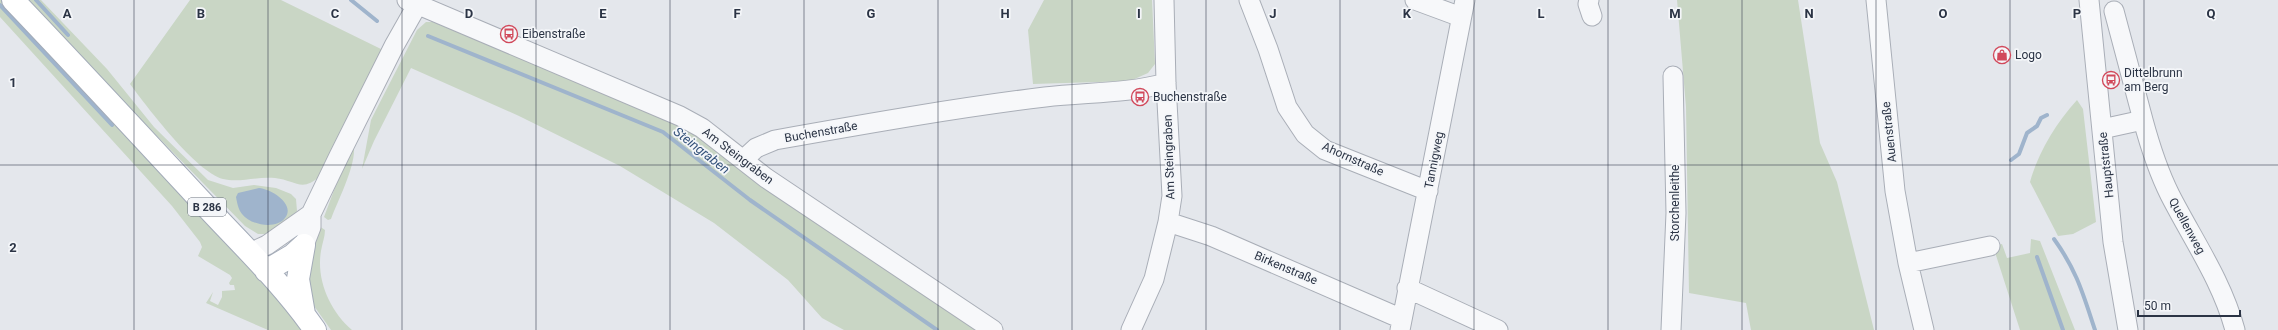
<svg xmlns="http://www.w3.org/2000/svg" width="2278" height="330" font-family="Roboto,sans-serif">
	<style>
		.green { fill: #c9d6c5 }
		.water { fill: #9fb4cc }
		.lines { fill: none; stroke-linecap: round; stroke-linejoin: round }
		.stream { stroke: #9fb4cc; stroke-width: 4 }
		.minor-casing { stroke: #a9aeb7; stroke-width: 21 }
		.major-casing { stroke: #a3abb8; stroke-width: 24 }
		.minor { stroke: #f7f8fa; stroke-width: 19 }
		.major { stroke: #fff; stroke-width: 22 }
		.grid { fill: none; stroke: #2b3445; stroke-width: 1; stroke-opacity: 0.55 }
		.labels { text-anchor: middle; stroke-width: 3.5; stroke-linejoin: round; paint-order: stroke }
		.shield { fill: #f4f6f9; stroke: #676e7b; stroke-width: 1 }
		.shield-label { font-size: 11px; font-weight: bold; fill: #2b3445 }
		.poi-label { font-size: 12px; fill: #2b3445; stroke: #f4f6f9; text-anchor: start }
		.street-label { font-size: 12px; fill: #2b3445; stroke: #f4f6f9 }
		.water-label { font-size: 13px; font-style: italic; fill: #34527a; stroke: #f4f6f9 }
		.grid-label { font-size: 13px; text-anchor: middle; font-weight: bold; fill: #2b3445; stroke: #f4f6f9; stroke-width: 3.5; stroke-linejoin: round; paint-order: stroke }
	</style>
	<rect width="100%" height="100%" fill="#e4e7ec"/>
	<path class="green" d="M0,0H3L250,266L303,330H268L206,303L213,292L210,301L218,305L222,297V291L235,290L234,285H230L229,283L232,278L230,275L198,256L202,247L200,242L172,206L0,17Z
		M24,0H41L107,69L154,127L208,180L233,188L254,185L276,188L291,194L296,199L297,211L294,216L270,234H258L245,226Z
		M190,0H281L383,50L320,176C302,193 295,180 275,178C258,176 240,183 223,179C196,172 147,107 130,84Z
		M1044,0H1152L1155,64L1148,73L1130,81L1033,84L1028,30Z
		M1677,0H1798L1820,143L1837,182L1874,330H1751L1746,303L1689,293L1686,107Z
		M426,22H433L464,35L466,31L686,127L982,330H844L822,318L788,280L714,223L620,166L519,116L411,68L374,141L362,169L371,120L376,110L417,30Z
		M2077,100L2083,109L2096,222L2073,234L2058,236L2030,182C2038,153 2056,123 2077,100Z
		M352,147L354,148C355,168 338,200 331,219L328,220L324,217L349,150Z
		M319,226L325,230C325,237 322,244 321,251C316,280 330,311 352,330H331L314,306L304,276Z
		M2031,239L2040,241L2075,330H2020L1993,246L2002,244L2007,258L2030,253Z"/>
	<path class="water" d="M259,188C271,189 296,204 285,218C276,230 250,225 242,214C238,209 237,202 236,197L238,193Z"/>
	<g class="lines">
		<path class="stream" d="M36,0L68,35
			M351,0L377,21
			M0,5L112,125
			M428,36L663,132L750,200L937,330
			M2011,160L2019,154L2027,133L2037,126L2041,118L2047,115
			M2054,239C2077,271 2083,294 2095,330
			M2037,257L2063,330"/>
		<g class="minor-casing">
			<path id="minor" d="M407,0L680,116L702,128L766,178L993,330
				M1249,0L1268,49L1287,107L1305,134L1325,150L1428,191
				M1415,0L1461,17
				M1589,0L1588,4L1592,16
				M1876,0L1895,191L1908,263L1924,330
				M2089,0L2113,242L2128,330
				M2114,11L2143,120
				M2102,129L2143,120C2150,146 2158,171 2170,195C2193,240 2222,281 2235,330
				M743,160L756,148L775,140C865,124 955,108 1045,97C1086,92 1126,94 1166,83
				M1168,222L1211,236L1402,319
				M304,245L311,227V214L339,156L394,46L420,0
				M250,253L267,245L311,214
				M1908,263L1990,246
				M1407,288L1498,330
				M1131,330L1154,279L1168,222L1172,196L1166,83L1164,0
				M1400,330L1465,0
				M1671,330L1676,213L1673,76"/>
		</g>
		<g class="major-casing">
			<path id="major" d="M13,0C77,67 140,135 203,203C241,244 283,284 315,330
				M266,271L293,255L304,245
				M304,314L298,279L304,245"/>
		</g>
		<use href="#minor" class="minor"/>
		<use href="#major" class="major"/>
	</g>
	<path class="grid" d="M134,0V330M268,0V330M402,0V330M536,0V330M670,0V330M804,0V330M938,0V330M1072,0V330M1206,0V330M1340,0V330M1474,0V330M1608,0V330M1742,0V330M1876,0V330M2010,0V330M2144,0V330M0,165H2278"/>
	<defs>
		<g id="bus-ring" transform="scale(0.9)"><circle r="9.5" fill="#f4f6f9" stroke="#d1495b" stroke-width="1.5"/><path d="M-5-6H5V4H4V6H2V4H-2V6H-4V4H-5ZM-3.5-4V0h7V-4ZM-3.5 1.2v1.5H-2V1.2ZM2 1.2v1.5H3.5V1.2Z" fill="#d1495b"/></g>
		<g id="shop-ring" transform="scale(0.9)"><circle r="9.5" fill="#f4f6f9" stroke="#d1495b" stroke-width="1.5"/><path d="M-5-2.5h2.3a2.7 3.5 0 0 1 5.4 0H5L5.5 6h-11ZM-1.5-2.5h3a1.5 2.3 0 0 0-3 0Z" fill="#d1495b"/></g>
	</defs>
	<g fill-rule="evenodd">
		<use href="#bus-ring" x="509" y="34"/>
		<use href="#shop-ring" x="2002" y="55"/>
		<use href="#bus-ring" x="2111" y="80"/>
		<use href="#bus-ring" x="1140" y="97"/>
	</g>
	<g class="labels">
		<rect class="shield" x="188" y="198" width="38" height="18" rx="3"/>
		<g class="shield-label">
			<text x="207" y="211">B 286</text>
		</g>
		<g class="poi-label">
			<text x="522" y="38">Eibenstraße</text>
			<text x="2015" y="59">Logo</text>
			<text x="2124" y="77">Dittelbrunn<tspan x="2124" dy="14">am Berg</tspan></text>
			<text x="1153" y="101">Buchenstraße</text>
		</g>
		<g class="street-label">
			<text transform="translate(821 132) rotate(-10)" y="4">Buchenstraße</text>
			<text transform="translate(1889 132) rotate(-96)" y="4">Auenstraße</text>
			<text transform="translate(738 156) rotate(37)" y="4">Am Steingraben</text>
			<text transform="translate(1169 157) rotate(-92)" y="4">Am Steingraben</text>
			<text transform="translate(1353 159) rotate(24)" y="4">Ahornstraße</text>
			<text transform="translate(1434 160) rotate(-79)" y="4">Tannigweg</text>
			<text transform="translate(2106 165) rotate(-96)" y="4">Hauptstraße</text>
			<text transform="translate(1675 203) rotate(-90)" y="4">Storchenleithe</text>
			<text transform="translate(2187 226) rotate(61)" y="4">Quellenweg</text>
			<text transform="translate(1286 268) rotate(23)" y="4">Birkenstraße</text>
		</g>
		<g class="water-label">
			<text transform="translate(702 150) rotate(38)" y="5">Steingraben</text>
		</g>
	</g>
	<g class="grid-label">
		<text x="67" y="18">A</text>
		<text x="201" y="18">B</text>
		<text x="335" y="18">C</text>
		<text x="469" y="18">D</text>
		<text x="603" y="18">E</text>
		<text x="737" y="18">F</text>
		<text x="871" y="18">G</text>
		<text x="1005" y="18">H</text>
		<text x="1139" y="18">I</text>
		<text x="1273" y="18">J</text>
		<text x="1407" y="18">K</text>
		<text x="1541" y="18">L</text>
		<text x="1675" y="18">M</text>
		<text x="1809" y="18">N</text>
		<text x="1943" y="18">O</text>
		<text x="2077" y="18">P</text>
		<text x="2211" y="18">Q</text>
		<text x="13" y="87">1</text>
		<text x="13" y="252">2</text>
	</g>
	<path d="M2138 310v6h102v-6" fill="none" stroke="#2b3445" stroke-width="2"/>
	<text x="2144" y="310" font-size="12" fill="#2b3445" stroke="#f4f6f9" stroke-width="3" paint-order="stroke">50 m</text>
</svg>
